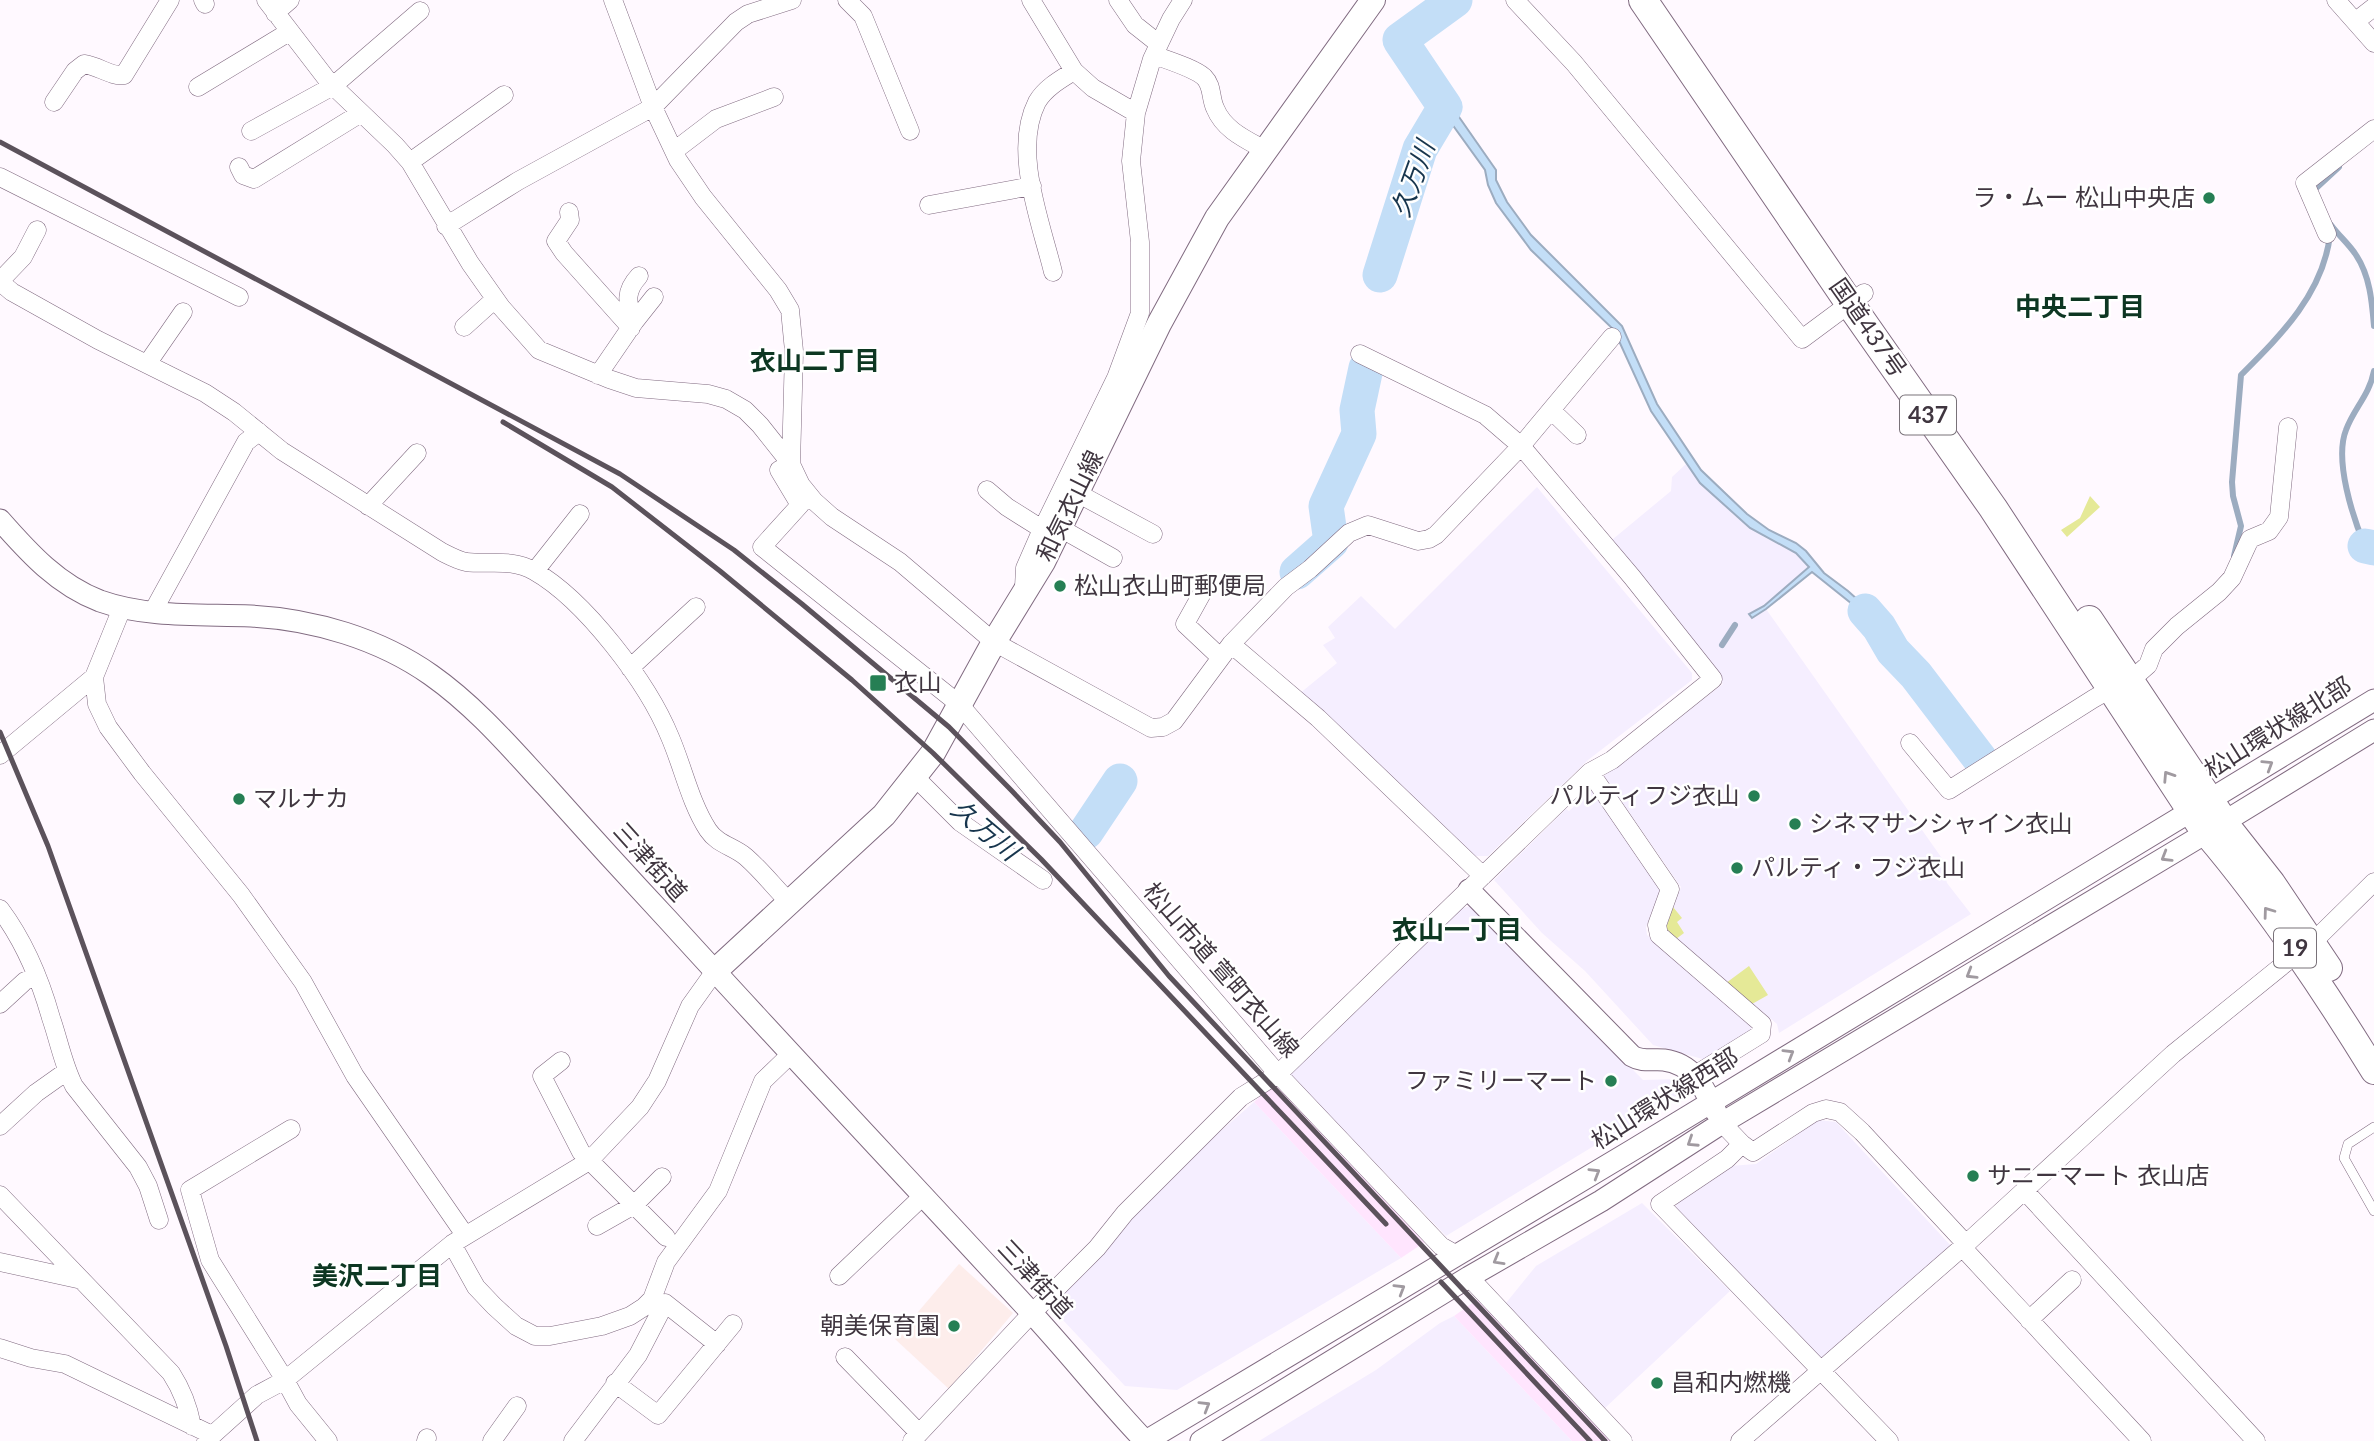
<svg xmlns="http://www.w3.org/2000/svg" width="2374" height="1441" font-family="Lato,'Noto Sans JP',sans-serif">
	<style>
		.commercial { fill: #f5eeff }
		.built { fill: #ffe5fe }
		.education { fill: #fdedeb }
		.green { fill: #e5e997 }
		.water { fill: #c3def7; stroke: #9cacc0; stroke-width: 2 }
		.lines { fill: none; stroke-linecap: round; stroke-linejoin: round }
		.stream { stroke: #9cacc0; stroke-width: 6 }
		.river { stroke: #c3def7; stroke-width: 35 }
		.service-casing { stroke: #816b81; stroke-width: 10 }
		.minor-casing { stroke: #816b81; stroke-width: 19 }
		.tertiary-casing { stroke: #816b81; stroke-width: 23 }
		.secondary-casing { stroke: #816b81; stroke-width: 26 }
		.primary-casing { stroke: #816b81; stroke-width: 28 }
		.trunk-casing { stroke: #816b81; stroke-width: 30 }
		.service { stroke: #fff; stroke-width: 9 }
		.minor { stroke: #fff; stroke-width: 18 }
		.tertiary { stroke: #fff; stroke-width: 21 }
		.secondary { stroke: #fff; stroke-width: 24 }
		.primary { stroke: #fff; stroke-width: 26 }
		.trunk { stroke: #fff; stroke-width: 28 }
		.rail { stroke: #5b525b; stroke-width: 5 }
		.oneway { stroke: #a09aa0 }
		.poi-dot { fill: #267f54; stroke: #fff; stroke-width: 2.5 }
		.labels { text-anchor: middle; stroke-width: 5; stroke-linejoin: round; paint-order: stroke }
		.shield { fill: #fff; stroke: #797279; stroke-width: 2 }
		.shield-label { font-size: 23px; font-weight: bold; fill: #403640 }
		.poi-label { font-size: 24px; fill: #403640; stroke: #fff; text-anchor: start }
		.street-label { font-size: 24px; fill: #403640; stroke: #fff }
		.water-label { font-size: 26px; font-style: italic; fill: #17354d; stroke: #fff }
		.neighbourhood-label { font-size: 26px; font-weight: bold; fill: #0d3722; stroke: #fff }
	</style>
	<rect width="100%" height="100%" fill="#fff9ff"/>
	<path class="commercial" d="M1686,464L1700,483L1734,515L1764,537L1796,553L1809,567L1764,606L1749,614L1752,618L1766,609L1946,864L1945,875L1947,883L1971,914L1779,1033L1777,1024L1668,932L1667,924L1681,887L1604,776L1723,684L1607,544L1671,491L1672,477Z
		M1537,487L1692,673V680L1588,760L1488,856H1474L1299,694L1337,663L1323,645L1335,638L1328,627L1361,596L1395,629Z
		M1592,790L1661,888L1646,927L1647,935L1751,1023V1031L1706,1060L1653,1045L1585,971L1542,933L1494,880L1566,809L1569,811Z
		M1471,906L1643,1080L1676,1079V1096L1446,1236L1291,1075L1292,1070L1459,909Z
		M1254,1102L1401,1258L1177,1390L1125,1386L1046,1302L1144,1198Z
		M1818,1120L1836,1122L1952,1247L1818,1366L1673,1216L1677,1204L1730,1166L1756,1164Z
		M1642,1203L1730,1291L1605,1408L1506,1303L1536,1266Z
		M1454,1316L1572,1441H1259L1376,1370L1440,1323Z"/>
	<path class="built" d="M1275,1083L1425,1242L1401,1258L1254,1102Z
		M1478,1299L1612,1441H1572L1454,1316Z"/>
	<path class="education" d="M959,1264L1013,1313L949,1389L895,1339Z"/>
	<path class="green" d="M2090,496L2100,507L2067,537L2061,530L2080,518Z
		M1673,907L1682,918L1677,922L1684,933L1676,939L1666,928Z
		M1749,966L1768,995L1752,1004L1726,983Z"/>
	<path class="water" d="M1450,104L1496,170V180L1507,202L1531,235L1622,326L1657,404L1701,470L1747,514L1769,530L1796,543L1806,551L1824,573L1848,591L1868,609L1882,624L1896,649L1889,653L1877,632L1857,608L1812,572L1766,609L1752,618L1749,614L1764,606L1809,567L1796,553L1750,528L1700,483L1651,411L1614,330L1531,250L1496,203L1488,185L1485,170L1444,113Z"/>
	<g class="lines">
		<path class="stream" d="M2315,194L2313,191L2339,167
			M2331,225C2339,236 2349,244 2356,255C2370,276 2372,302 2374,326
			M2365,546C2353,518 2334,460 2346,430C2354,408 2369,396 2374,371
			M2234,556L2241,526L2233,496L2232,482L2241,375C2280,336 2323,294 2330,235
			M1722,645L1735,625"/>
		<path class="river" d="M1380,275L1420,149L1445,107L1400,40L1455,0
			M2365,546L2374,548
			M1297,572L1331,542L1326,506L1359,434L1357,410L1366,368
			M1865,611L1879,627L1893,651L1916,675L1980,759
			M1086,832L1120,781"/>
		<g class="service-casing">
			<path id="service" d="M2374,1127L2348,1144L2344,1158L2374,1211"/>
		</g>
		<g class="minor-casing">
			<path id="minor" d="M203,0L205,4
				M266,0L329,82L395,145L410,162L470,263L501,307L539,350L609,379L636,388L708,394L726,399L745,410L760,425L791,464L801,485L814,501L832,517L900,562L994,642L1151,728L1163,727L1174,721L1231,644L1286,587L1310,569L1349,533L1368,525L1418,541L1429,539L1436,535L1521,446L1612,337
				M613,0L653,107L678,160L703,197L778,290L790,310L794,351L791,464
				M847,0L863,16L910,131
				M1031,0L1074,71L1093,88L1136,113
				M1118,0L1135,25L1159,44
				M1515,0L1574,63L1802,339L1864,293
				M2336,0L2374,43
				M275,13L290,0
				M2356,21L2374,7
				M1154,55C1167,60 1194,68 1204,77C1213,86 1210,97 1215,108C1224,130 1245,139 1265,150
				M198,87L289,32
				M54,102L75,71L84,64C99,66 111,77 124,75L170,0
				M251,131L333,86L420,11
				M674,151L716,119L774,97
				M410,162L504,95
				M239,167L243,175L254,179L361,113
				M0,177L239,297
				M929,205L1032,186
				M569,212L570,220L556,241L564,253L631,328
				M446,226L518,181L653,107L736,22L748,14L792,0
				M2327,234L2305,183L2374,129
				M1053,272C1041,222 1012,151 1037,102C1045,88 1061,79 1074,71
				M0,281L23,257L37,230
				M0,282L12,292L98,340L205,393L234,412L282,451L442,552C450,556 457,560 466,562C490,565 511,558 534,571C585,600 648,683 670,737C683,767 690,802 708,830C718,845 733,846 746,857C762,871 775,888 790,903
				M635,321L654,297
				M464,327L495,299
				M147,364L183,312
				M598,375L635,321C626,303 625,291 639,276
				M1551,410L1577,435
				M791,464L779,470L800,505L762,547L959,704L1278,1074L1441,1246L1457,1255
				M987,490L1007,507L1042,529
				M1077,493L1153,534
				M368,506L417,453
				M1060,528L1113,558
				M535,571L580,514
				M1024,587L1025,568L1039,536L1116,378L1140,313V242L1131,161L1136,113L1152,59L1171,19L1183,0
				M1205,588L1185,624L1220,657
				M122,608L94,677L97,704L108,727L142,773L241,895L303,982L355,1076L465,1235
				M152,613L246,442L259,432
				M1231,644L1318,718L1483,876
				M630,668L696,607
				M1910,743L1949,790L2093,699L2140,672L2148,665L2154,649L2177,626L2219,592L2232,578L2250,539L2269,531L2279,517L2288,427
				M0,755L94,677
				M1590,772L1670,889L1657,925L1659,935L1762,1024L1761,1034L1695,1075
				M915,777L960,822L1043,880
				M0,909C24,941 40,979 51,1018C59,1041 63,1064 74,1086L138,1167L148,1186L159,1220
				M0,1004L25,981L35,977
				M561,1061L542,1076L581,1152L666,1237
				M1722,1123L1742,1144L1753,1152L1813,1113L1826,1109L1840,1112L1862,1132L1966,1244
				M0,1126L36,1093L67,1071
				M291,1129L190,1190L210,1260L285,1380L452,1244L589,1161L640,1107L657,1081L690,1006L715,971
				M1742,1144L1727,1159L1660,1204L1889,1441
				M2024,1190L2256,1441
				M0,1195L171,1373C182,1390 188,1405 192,1426
				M597,1226L634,1205L662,1177
				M452,1244L476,1287L494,1306L516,1326L535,1336H550L602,1326L630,1316L644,1307L652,1299L666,1262L718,1191L763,1081L790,1055
				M1962,1247L2142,1441
				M0,1262L82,1280
				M839,1276L923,1196
				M1469,1277L1623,1441
				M2029,1320L2072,1280
				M0,1348L31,1358L65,1364L212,1435
				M845,1357L919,1433
				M615,1383L658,1415L733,1324
				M206,1441L257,1395L285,1380L298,1404L328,1441
				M426,1441L427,1438
				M492,1441L517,1406
				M573,1441L638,1355L665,1303L717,1344
				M912,1441L1032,1313L1097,1248L1125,1213L1241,1097L1278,1074L1590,772L1612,760L1713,679L1632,577L1521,446L1485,415L1360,354
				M1740,1441L1966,1244L2173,1054L2320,935L2374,882"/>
		</g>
		<g class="tertiary-casing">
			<path id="tertiary" d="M0,520C29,553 58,585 100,601C148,618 201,614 251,616C313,619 380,639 431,675C475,706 510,747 546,786C587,832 628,877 670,922C788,1052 909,1180 1028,1309C1068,1352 1105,1399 1145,1441
				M1469,890L1632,1056C1642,1062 1652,1059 1664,1060C1694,1064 1704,1088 1716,1112
				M1146,1441L1631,1151L2374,700
				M1201,1441L1469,1277L1601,1201L1722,1123L2206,833L2374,730"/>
		</g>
		<g class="secondary-casing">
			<path id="secondary" d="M715,971L884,815L933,753L994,642L1043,562L1159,324L1217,218L1373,0"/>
		</g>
		<g class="primary-casing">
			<path id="primary" d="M2224,822L2272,883L2329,968
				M2206,833C2269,907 2323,988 2374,1071"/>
		</g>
		<g class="trunk-casing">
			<path id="trunk" d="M1643,0L1850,304L1993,508L2206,833
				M2089,620L2224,822"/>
		</g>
		<use href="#service" class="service"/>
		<use href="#minor" class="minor"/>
		<use href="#tertiary" class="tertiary"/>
		<use href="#secondary" class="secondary"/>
		<use href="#primary" class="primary"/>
		<use href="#trunk" class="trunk"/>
		<path class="rail" d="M0,142L620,474L734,550L802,604L949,727L1011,790L1060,842L1169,976L1605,1441
			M503,422L612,487L720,571L852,680L933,753L1041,859L1386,1224
			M0,732L48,846L226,1346L257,1441
			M1441,1282L1590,1441"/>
	</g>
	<defs><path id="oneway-chevron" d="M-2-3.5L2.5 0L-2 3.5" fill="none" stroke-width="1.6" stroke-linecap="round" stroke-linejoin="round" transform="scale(1.75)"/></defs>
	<g class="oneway">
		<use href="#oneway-chevron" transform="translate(2268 765) rotate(-32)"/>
		<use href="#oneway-chevron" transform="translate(2168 776) rotate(-123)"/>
		<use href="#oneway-chevron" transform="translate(2166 857) rotate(149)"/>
		<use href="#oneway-chevron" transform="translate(2268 912) rotate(-126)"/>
		<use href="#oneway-chevron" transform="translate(1971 974) rotate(149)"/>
		<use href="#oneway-chevron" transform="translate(1789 1054) rotate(-31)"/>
		<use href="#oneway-chevron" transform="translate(1692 1142) rotate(147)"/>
		<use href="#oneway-chevron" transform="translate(1595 1173) rotate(-31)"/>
		<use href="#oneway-chevron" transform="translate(1498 1260) rotate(150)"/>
		<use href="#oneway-chevron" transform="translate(1400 1289) rotate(-31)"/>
		<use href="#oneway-chevron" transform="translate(1205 1406) rotate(-31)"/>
	</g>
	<g class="poi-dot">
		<circle cx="2209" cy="198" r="7"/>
		<circle cx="1060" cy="586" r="7"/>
		<rect x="869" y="674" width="18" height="18" rx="3.5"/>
		<circle cx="1754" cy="796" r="7"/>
		<circle cx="239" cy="799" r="7"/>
		<circle cx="1795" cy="824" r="7"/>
		<circle cx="1737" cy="868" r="7"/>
		<circle cx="1611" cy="1081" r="7"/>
		<circle cx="1973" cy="1176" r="7"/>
		<circle cx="954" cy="1326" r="7"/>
		<circle cx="1657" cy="1383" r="7"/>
	</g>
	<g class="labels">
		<g class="shield">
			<rect x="1900" y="395.5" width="56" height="39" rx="5"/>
			<rect x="2274" y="928.5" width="42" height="39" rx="5"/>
		</g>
		<g class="shield-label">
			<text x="1928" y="423">437</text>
			<text x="2295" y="956">19</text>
		</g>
		<g class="poi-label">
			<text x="2195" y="206" text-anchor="end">ラ・ムー 松山中央店</text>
			<text x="1074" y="594">松山衣山町郵便局</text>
			<text x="894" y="691">衣山</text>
			<text x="1740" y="804" text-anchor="end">パルティフジ衣山</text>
			<text x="253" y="807">マルナカ</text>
			<text x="1809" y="832">シネマサンシャイン衣山</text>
			<text x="1751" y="876">パルティ・フジ衣山</text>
			<text x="1597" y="1089" text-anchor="end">ファミリーマート</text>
			<text x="1987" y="1184">サニーマート 衣山店</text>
			<text x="940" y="1334" text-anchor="end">朝美保育園</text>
			<text x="1671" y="1391">昌和内燃機</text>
		</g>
		<g class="street-label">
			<text transform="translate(1868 328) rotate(55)" y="8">国道437号</text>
			<text transform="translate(1070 506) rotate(-64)" y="8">和気衣山線</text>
			<text transform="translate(2278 728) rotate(-32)" y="8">松山環状線北部</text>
			<text transform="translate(650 862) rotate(48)" y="8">三津街道</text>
			<text transform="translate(1221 970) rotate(49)" y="8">松山市道 萱町衣山線</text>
			<text transform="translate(1665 1099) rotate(-32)" y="8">松山環状線西部</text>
			<text transform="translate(1035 1279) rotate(47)" y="8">三津街道</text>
		</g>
		<g class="water-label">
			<text transform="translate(1413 179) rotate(-70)" y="9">久万川</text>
			<text transform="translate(985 830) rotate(40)" y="9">久万川</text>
		</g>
		<g class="neighbourhood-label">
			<text x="2080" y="316">中央二丁目</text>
			<text x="815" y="370">衣山二丁目</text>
			<text x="1457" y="939">衣山一丁目</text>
			<text x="377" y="1285">美沢二丁目</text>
		</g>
	</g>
</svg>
